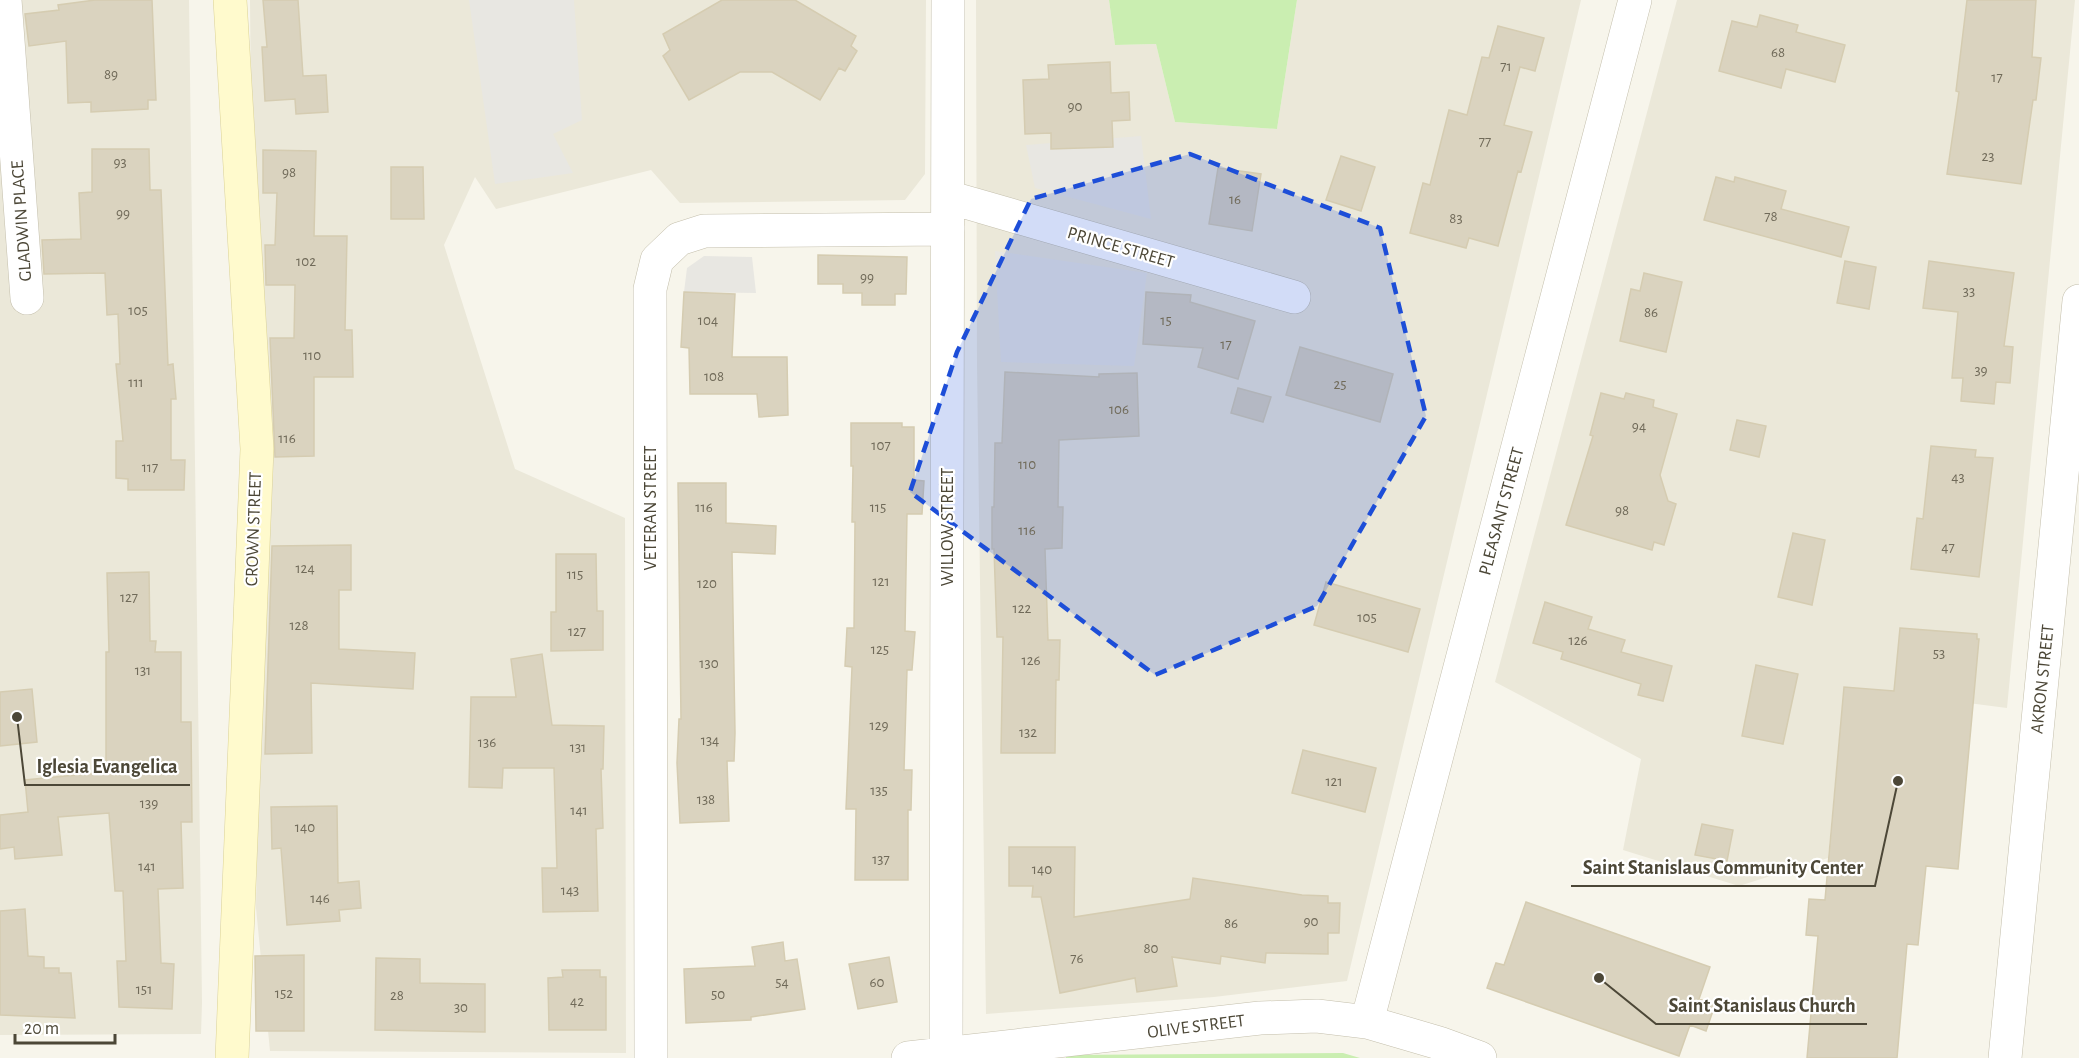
<svg xmlns="http://www.w3.org/2000/svg" width="2079" height="1058" font-family="'Alegreya Sans',sans-serif">
	<style>
		.residential { fill: #ebe8d9 }
		.green { fill: #caeeb1 }
		.parking { fill: #e8e7e2 }
		.building { fill: #dad3bf; stroke: #d5ccb1; stroke-width: 1.5 }
		.lines { fill: none; stroke-linecap: round; stroke-linejoin: round }
		.street-casing { stroke: #c4bfac; stroke-width: 34 }
		.secondary-casing { stroke: #dbd297; stroke-width: 34 }
		.street { stroke: #fff; stroke-width: 33 }
		.secondary { stroke: #fffacd; stroke-width: 33 }
		.marked { fill: #1d4ed8; fill-opacity: 0.2; stroke: #1d4ed8; stroke-width: 4.5; stroke-dasharray: 12 8; stroke-linejoin: round }
		.labels { text-anchor: middle; stroke-width: 4.5; stroke-linejoin: round; paint-order: stroke }
		.number-label { font-size: 15px; fill: #706a59 }
		.street-label { font-size: 18px; fill: #4c4737; stroke: #fff }
		.leader { fill: none; stroke: #4c4737; stroke-width: 2 }
		.callout-dot { fill: #4c4737; stroke: #fff; stroke-width: 2 }
		.callout-label { font-size: 20px; text-anchor: middle; font-weight: bold; fill: #4c4737; stroke: #fff; stroke-width: 4.5; stroke-linejoin: round; paint-order: stroke }
	</style>
	<rect width="100%" height="100%" fill="#f7f5eb"/>
	<path class="residential" d="M0,0H189L202,1003L201,1034L0,1035Z
		M250,0H926L925,174L905,200L680,203L651,170L496,209L475,177L444,245L515,469L625,518L626,1053L270,1051L256,908L263,485L252,219Z
		M976,0H1109L1115,45L1156,44L1175,122L1277,129L1297,0H1581L1347,981L1214,997L986,1014L977,365Z
		M1677,0H2075L2007,708L1844,687L1828,858L1739,886L1623,850L1641,759L1495,682Z"/>
	<path class="green" d="M1109,0H1297L1277,129L1175,122L1156,44L1115,45Z
		M1343,1053L1360,1058H1066V1055Z"/>
	<path class="parking" d="M469,0H574L582,120L553,134L573,173L495,184Z
		M1141,136L1151,219L1035,188L1026,145Z
		M995,251L1147,273L1134,366L1001,362Z
		M704,256L752,257L756,293L684,292L687,268Z"/>
	<path class="building" d="M95,0H152L156,100H148V109L91,112V102L68,103L66,41L29,46L25,14L59,10L58,5Z
		M263,0H298L303,76L326,75L328,112L296,114L295,99L265,101L262,47H267Z
		M722,0H795L856,36L851,46L857,51L845,71L839,68L820,100L772,72H740L689,100L663,56L670,50L663,34Z
		M1967,0H2036L2032,57L2041,58L2036,100H2033L2021,184L1947,174L1959,92L1956,91Z
		M1760,15L1798,25L1796,32L1845,45L1835,82L1786,69L1781,88L1719,71L1732,21L1757,27Z
		M1498,26L1544,38L1535,71L1520,67L1504,125L1532,132L1521,172L1518,171L1498,246L1469,238L1466,248L1410,233L1423,183L1430,185L1449,110L1467,115L1482,57L1489,58Z
		M1110,62L1111,93L1129,92L1130,120L1112,121L1113,147L1051,149V133L1025,134L1023,80L1049,79L1048,65Z
		M92,149H149L150,190H161L168,365L173,364L176,399H171V460H185L184,490H128V479L116,478V441H123L116,364H120L118,314L107,315L105,273L44,274L42,240L81,239L79,193L92,192Z
		M263,150L316,151L314,236H347L345,330H352L353,377H314V456L275,457L270,338H294L295,285H266L265,245H275L277,193H263Z
		M1341,156L1375,167L1361,211L1326,200Z
		M391,167H423L424,219H391Z
		M1218,168L1261,174L1252,231L1209,224Z
		M1716,177L1734,182L1735,177L1786,191L1781,209L1849,227L1841,257L1704,220Z
		M818,255L907,257L906,294H895V305H862V293H843V284H818Z
		M1845,261L1876,267L1869,309L1837,303Z
		M1929,261L2014,273L2004,346L2013,347L2010,383L1996,382L1994,404L1961,401L1963,378H1952L1958,312L1923,308Z
		M1644,273L1682,282L1666,352L1620,341L1631,289L1640,291Z
		M684,292L735,294L732,357H787L788,415L759,417L757,394H690L689,348L681,347Z
		M1146,292L1191,295L1190,302L1255,321L1238,379L1198,367L1203,348L1143,344Z
		M1300,347L1393,374L1380,422L1286,395Z
		M1005,372L1099,377V374L1137,373L1139,436L1059,440L1058,507H1063L1062,548L1045,549L1048,640H1060L1059,680H1056L1055,753H1001L1003,637H997L994,549H992V507H994L995,443H1002Z
		M1238,388L1271,397L1263,422L1231,413Z
		M1601,393L1624,399L1626,393L1654,400L1653,407L1677,414L1660,475L1668,501L1676,504L1664,545L1654,542L1652,550L1566,525L1593,436L1590,435Z
		M1737,420L1766,426L1759,457L1730,450Z
		M851,423H902V427H914V480L924,481L922,514H907L905,631L915,632L912,670H907L904,770H912L911,810H908V880H855L856,809H846L852,667L845,666L847,628H854L855,522H852L853,466H851Z
		M1931,446L1976,450L1975,457L1993,458L1979,577L1911,569L1917,518L1923,519Z
		M678,483H726V523L776,526L775,554L732,552L735,733L734,761H727L729,821L680,823L677,763L679,719H681Z
		M1793,533L1825,540L1812,605L1778,597Z
		M351,545V590H339V649L415,653L413,689L311,683L312,753L265,754L272,546Z
		M556,554H596L597,611H603V650L551,651V612H556Z
		M149,572L150,641H156L155,652H181V722H191L192,822H181L183,888L158,889L161,963L174,964L172,1009L119,1007L117,961H126L123,891H115L109,813L58,817L62,855L15,859L14,847L0,849V815L28,812L25,780L106,772V652H109L107,573Z
		M1326,582L1420,609L1408,652L1314,625Z
		M1545,602L1592,617L1588,629L1625,640L1621,652L1672,666L1663,701L1638,695L1641,684L1561,659L1563,652L1533,643Z
		M1900,628L1977,634V639H1979L1958,869L1926,866L1918,945L1907,944L1897,1058H1807L1818,936L1806,935L1809,899L1825,900L1844,687L1894,691Z
		M542,654L552,725L604,726L603,769H601L603,828L596,829L598,911L543,912L542,868H557L554,768H503L502,788L469,787L471,697H516L511,659Z
		M1756,665L1798,674L1783,744L1742,736Z
		M32,689L37,742L0,746V692Z
		M1303,750L1376,768L1365,812L1292,793Z
		M337,806L338,883L359,881L361,908L339,910L340,921L287,925L281,848L272,849L271,807Z
		M1702,824L1733,830L1727,861L1695,855Z
		M1009,847H1075L1074,917L1190,899L1193,878L1302,895L1328,896V903H1340L1339,933H1328V954L1266,953L1265,963L1221,956L1220,964L1172,957L1177,986L1137,992L1135,978L1060,993L1041,897H1032L1033,886H1009Z
		M1526,902L1710,967L1699,999L1715,1005L1706,1031L1690,1025L1679,1056L1487,988L1496,963L1504,965Z
		M25,909L28,956L44,957V968H59V973H71L75,1018L0,1015V911Z
		M783,942L785,961L797,959L805,1009L751,1017V1020L686,1023L684,969L755,966L752,947Z
		M304,955V1031H256L255,956Z
		M889,957L897,1002L858,1009L849,964Z
		M376,958L420,959V983L485,984V1032L375,1030Z
		M562,970H600V977H606V1030H549L548,978L563,977Z"/>
	<g class="lines">
		<g class="street-casing">
			<path id="street" d="M5,0L27,298
				M948,197L1294,297
				M1367,1022L1635,0
				M946,1055L948,0
				M651,1058L650,289L657,260L679,239L704,231L948,229
				M908,1058L1260,1018L1317,1016L1367,1022L1439,1043L1480,1058
				M2005,1058L2079,301"/>
		</g>
		<g class="secondary-casing">
			<path id="secondary" d="M230,0L257,449L232,1058"/>
		</g>
		<use href="#street" class="street"/>
		<use href="#secondary" class="secondary"/>
	</g>
	<path class="marked" d="M1190,154L1380,228L1426,416L1317,606L1155,675L910,492L957,352L1031,199Z"/>
	<g class="labels">
		<g class="number-label">
			<text x="1778" y="57">68</text>
			<text x="1506" y="71">71</text>
			<text x="111" y="79">89</text>
			<text x="1997" y="82">17</text>
			<text x="1075" y="111">90</text>
			<text x="1485" y="146">77</text>
			<text x="1988" y="161">23</text>
			<text x="120" y="167">93</text>
			<text x="289" y="177">98</text>
			<text x="1235" y="204">16</text>
			<text x="123" y="218">99</text>
			<text x="1771" y="221">78</text>
			<text x="1456" y="223">83</text>
			<text x="306" y="266">102</text>
			<text x="867" y="282">99</text>
			<text x="1969" y="296">33</text>
			<text x="138" y="315">105</text>
			<text x="1651" y="317">86</text>
			<text x="708" y="325">104</text>
			<text x="1166" y="325">15</text>
			<text x="1226" y="349">17</text>
			<text x="312" y="360">110</text>
			<text x="1981" y="375">39</text>
			<text x="714" y="381">108</text>
			<text x="136" y="387">111</text>
			<text x="1340" y="389">25</text>
			<text x="1119" y="414">106</text>
			<text x="1639" y="431">94</text>
			<text x="287" y="443">116</text>
			<text x="881" y="450">107</text>
			<text x="1027" y="469">110</text>
			<text x="150" y="472">117</text>
			<text x="1958" y="482">43</text>
			<text x="704" y="512">116</text>
			<text x="878" y="512">115</text>
			<text x="1622" y="515">98</text>
			<text x="1027" y="535">116</text>
			<text x="1948" y="552">47</text>
			<text x="305" y="573">124</text>
			<text x="575" y="579">115</text>
			<text x="881" y="586">121</text>
			<text x="707" y="588">120</text>
			<text x="129" y="602">127</text>
			<text x="1022" y="613">122</text>
			<text x="1367" y="622">105</text>
			<text x="299" y="630">128</text>
			<text x="577" y="636">127</text>
			<text x="1578" y="645">126</text>
			<text x="880" y="654">125</text>
			<text x="1939" y="658">53</text>
			<text x="1031" y="665">126</text>
			<text x="709" y="668">130</text>
			<text x="143" y="675">131</text>
			<text x="879" y="730">129</text>
			<text x="1028" y="737">132</text>
			<text x="710" y="745">134</text>
			<text x="487" y="747">136</text>
			<text x="578" y="752">131</text>
			<text x="1334" y="786">121</text>
			<text x="879" y="795">135</text>
			<text x="706" y="804">138</text>
			<text x="149" y="808">139</text>
			<text x="579" y="815">141</text>
			<text x="305" y="832">140</text>
			<text x="881" y="864">137</text>
			<text x="147" y="871">141</text>
			<text x="1042" y="874">140</text>
			<text x="570" y="895">143</text>
			<text x="320" y="903">146</text>
			<text x="1311" y="926">90</text>
			<text x="1231" y="928">86</text>
			<text x="1151" y="953">80</text>
			<text x="1077" y="963">76</text>
			<text x="782" y="987">54</text>
			<text x="877" y="987">60</text>
			<text x="144" y="994">151</text>
			<text x="284" y="998">152</text>
			<text x="718" y="999">50</text>
			<text x="397" y="1000">28</text>
			<text x="577" y="1006">42</text>
			<text x="461" y="1012">30</text>
		</g>
		<g class="street-label">
			<text transform="translate(21 221) rotate(-94)" y="6">GLADWIN PLACE</text>
			<text transform="translate(1121 247) rotate(16)" y="6">PRINCE STREET</text>
			<text transform="translate(650 508) rotate(-90)" y="6">VETERAN STREET</text>
			<text transform="translate(1501 511) rotate(-75)" y="6">PLEASANT STREET</text>
			<text transform="translate(947 527) rotate(-90)" y="6">WILLOW STREET</text>
			<text transform="translate(253 529) rotate(-88)" y="6">CROWN STREET</text>
			<text transform="translate(2042 679) rotate(-84)" y="6">AKRON STREET</text>
			<text transform="translate(1196 1026) rotate(-7)" y="6">OLIVE STREET</text>
		</g>
	</g>
	<path class="leader" d="M17 717L25 785H190M1898 781L1875 886H1571M1599 978L1656 1024H1867"/>
	<g class="callout-dot">
		<circle cx="17" cy="717" r="6"/>
		<circle cx="1898" cy="781" r="6"/>
		<circle cx="1599" cy="978" r="6"/>
	</g>
	<g class="callout-label">
		<text x="107" y="773">Iglesia Evangelica</text>
		<text x="1723" y="874">Saint Stanislaus Community Center</text>
		<text x="1762" y="1012">Saint Stanislaus Church</text>
	</g>
	<path d="M15 1034v9h100v-9" fill="none" stroke="#4c4737" stroke-width="3"/>
	<text x="24" y="1034" font-size="18" fill="#4c4737" stroke="#ffffff" stroke-width="4.5" paint-order="stroke">20 m</text>
</svg>
